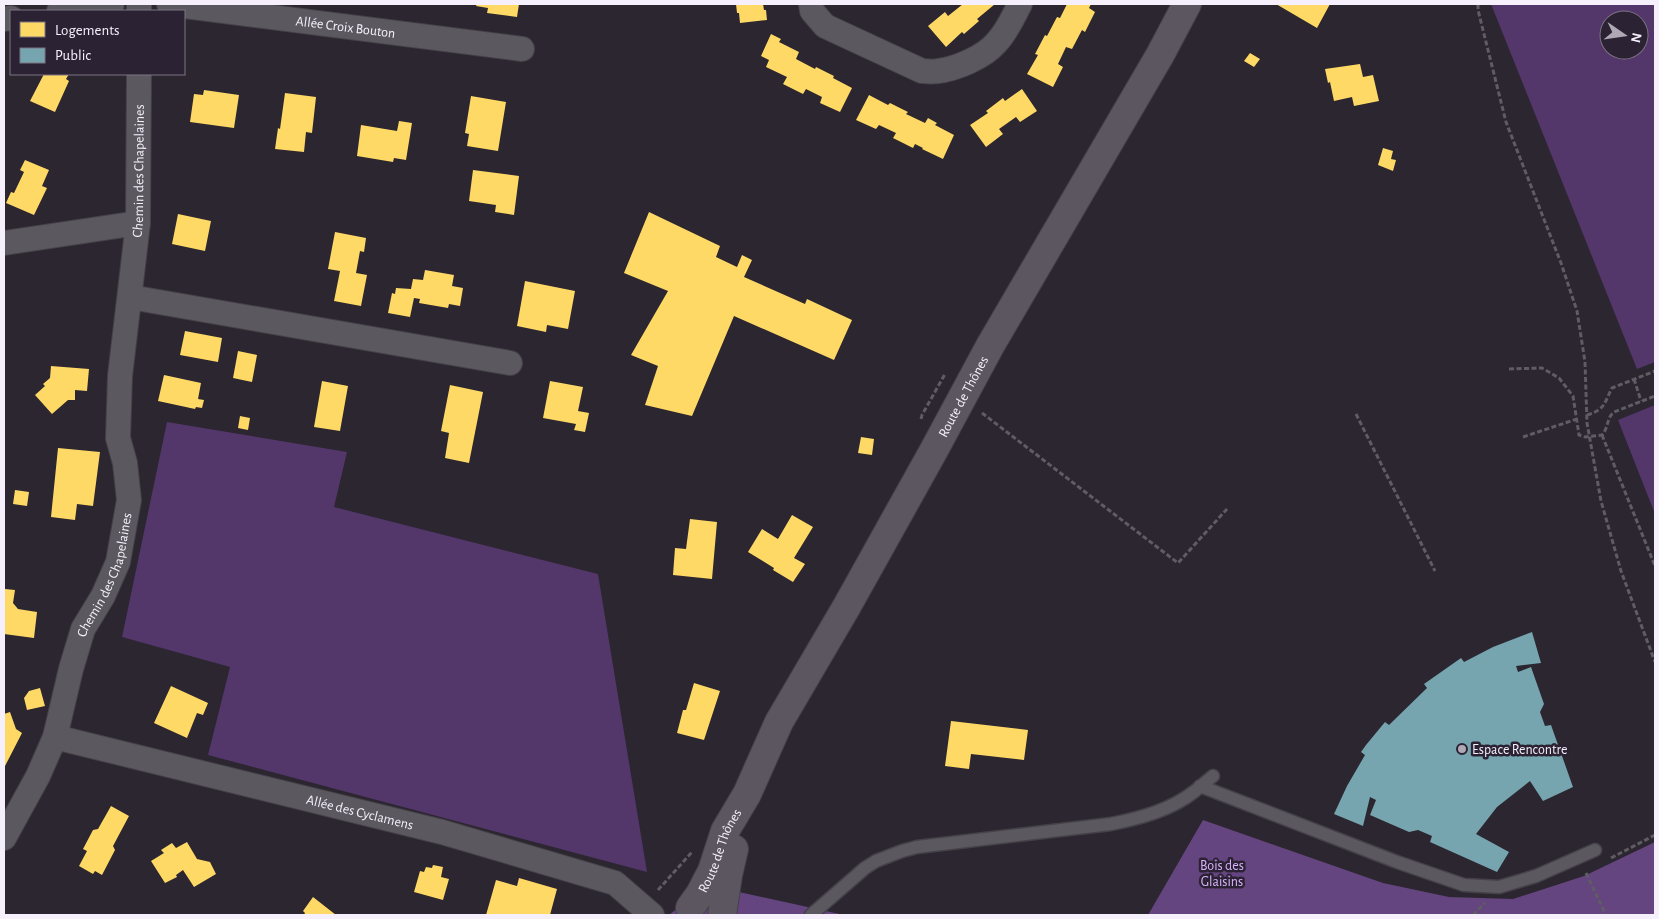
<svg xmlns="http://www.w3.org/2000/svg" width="1659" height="919" font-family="'Alegreya Sans',sans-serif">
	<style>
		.green { fill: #53366a; fill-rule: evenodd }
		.forest { fill: #65457f }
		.homes { fill: #ffd966 }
		.public { fill: #76a5af }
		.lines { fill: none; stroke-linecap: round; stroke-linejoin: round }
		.service-casing { stroke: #454148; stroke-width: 15 }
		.minor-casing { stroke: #454148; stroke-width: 26 }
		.secondary-casing { stroke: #454148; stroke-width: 30 }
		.path { stroke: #605c63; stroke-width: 3; stroke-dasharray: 5 2.5; stroke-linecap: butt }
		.service { stroke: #5c5860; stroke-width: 12 }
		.minor { stroke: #5c5860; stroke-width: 24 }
		.secondary { stroke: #5c5661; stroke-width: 28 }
		.poi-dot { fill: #aea9b4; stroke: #2b2233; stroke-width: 2 }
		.labels { text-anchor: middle; stroke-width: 5; stroke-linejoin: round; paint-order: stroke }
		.street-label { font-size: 14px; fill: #f5f0fb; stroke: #2b2233 }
		.poi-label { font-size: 14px; fill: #f5f0fb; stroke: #2b2233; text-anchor: start }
		.park-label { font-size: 14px; fill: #d9b2fd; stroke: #2b2233 }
	</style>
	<rect width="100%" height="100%" fill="#2b262f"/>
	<path class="green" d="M1491,4H1655V362L1637,369ZM1609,20H1639V50H1609Z
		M1655,405V514L1618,420Z
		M167,422L347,452L334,507L598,574L647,872L208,755L230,667L122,637Z"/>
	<path class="forest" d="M1203,820L1383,883L1449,897L1513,899L1584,876L1655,842V915H1148Z
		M707,885L844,915H669Z"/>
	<path class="homes" d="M477,4H519L517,17L487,13L488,8L476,6Z
		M736,4H763L764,10H766L767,20L740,23L739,13H737Z
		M963,4H995L977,19L979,21L964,34L962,32L946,47L928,26L945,12L948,16Z
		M1067,4H1091L1089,8L1095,12L1085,32L1082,30L1072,49L1066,47L1058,64L1063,67L1053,87L1027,74L1038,55L1035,54L1045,35L1047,36L1057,17L1060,18Z
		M1276,4H1330L1317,28Z
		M771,34L781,39L779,42L799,52L796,59L815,69L816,67L834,76L833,78L852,88L840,112L820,103L822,97L806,89L803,94L783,84L787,77L766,67L769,60L761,56Z
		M1250,53L1260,59L1254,67L1244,61Z
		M1360,64L1363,77L1373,75L1379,101L1354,106L1352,97L1334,101L1330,82L1328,83L1325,69Z
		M44,74H69L66,79L69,81L55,112L30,101Z
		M1022,89L1037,111L1020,122L1016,117L999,129L1003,134L986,147L970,125L988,113L986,111L1003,98L1005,101Z
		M204,90L239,95L234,128L190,122L194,94L203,95Z
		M285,93L316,97L312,133L306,132L304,152L275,149L278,128L280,129Z
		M869,95L888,105L890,103L908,112L906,114L925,123L928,118L937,123L935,125L954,135L943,159L922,149L923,148L915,144L913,148L893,138L896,133L879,125L876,129L856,120Z
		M471,96L506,102L498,151L467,146L469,134L465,133Z
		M399,121L412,123L406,160L394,158L393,162L357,156L361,125L397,131Z
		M1383,148L1393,151L1391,159L1396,160L1393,171L1378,165Z
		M25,160L49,170L42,186L47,188L34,215L6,203L11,192L14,193L24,172L20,170Z
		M473,170L519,176L514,215L495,212L496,205L469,201Z
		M649,212L720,246L716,257L737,267L742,255L752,260L744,277L805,304L807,299L852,320L834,360L734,316L692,416L645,405L658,366L631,355L668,291L624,273Z
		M178,214L211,221L205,251L172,244Z
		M335,232L366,238L364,252L360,251L356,273L367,275L361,306L334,301L340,271L328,269Z
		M425,270L454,275L452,286L463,288L460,306L449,304L448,308L419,303L420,299L414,298L410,317L388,313L392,293L395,294L396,288L411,289L413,279L423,280Z
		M525,281L575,291L568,329L547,325L546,332L517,326Z
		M185,331L222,338L218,362L180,355Z
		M238,351L257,355L252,382L233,378Z
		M51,366L89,369L87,391L75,390V400H68L52,414L35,395L45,386L43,384L50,378Z
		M164,375L201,383L198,399L204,400L202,408L196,407L195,409L158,401Z
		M322,381L348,386L340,431L314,427Z
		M550,381L583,387L578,411L589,413L585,432L574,430L576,424L543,418Z
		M450,385L483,392L469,463L445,458L449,433L441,431Z
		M240,416L250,418L248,430L238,428Z
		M861,437L874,439L872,455L858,453Z
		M58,448L100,452L93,506L77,504L75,520L51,517Z
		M15,490L29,492L27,506L13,504Z
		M792,515L813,527L794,558L805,564L793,582L773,570L774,568L748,552L762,529L778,539Z
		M690,519L717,522L712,579L673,575L675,548L686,549Z
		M5,589L15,590L13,603L18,609L37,612L34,638L4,634V590Z
		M694,683L720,691L704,740L677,733L683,710H686Z
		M171,686L208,703L203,715L197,713L187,738L154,723Z
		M40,688L45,706L27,710L24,698L29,691Z
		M10,712L16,729L22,733L4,768V714Z
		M951,721L1028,730L1024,760L971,754L969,769L945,766Z
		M111,806L129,816L113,846L115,850L102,875L95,871L93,874L79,866L87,851L83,849L93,830L98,829Z
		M187,842L197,859L210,862L216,874L194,887L183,870L176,875L177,877L165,883L151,861L164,853L161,850L172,843L176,848Z
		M433,865L443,867L441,877L449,879L443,900L414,892L420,871L424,872L426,867L432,868Z
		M519,878L557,889L550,915H486L496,880L517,886Z
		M313,897L336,915H304L305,913L303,911Z"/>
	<path class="public" d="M1532,632L1541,663L1516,666L1518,672L1531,667L1544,704L1540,712L1545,726L1551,725L1573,787L1543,801L1530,781L1497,807L1476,834L1509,852L1497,872L1430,842L1432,836L1418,830L1409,832L1370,815L1376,800L1370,797L1363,826L1334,814L1347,786L1365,755L1361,752L1366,745L1385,722L1389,725L1427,688L1424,684L1461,658L1464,662L1493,647Z"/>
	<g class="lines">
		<g class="service-casing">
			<path id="service" d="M1200,786L1397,862L1464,885L1499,887L1536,876L1595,850
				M811,915L865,868L876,861L902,851L917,847L1111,824C1141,818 1171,810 1195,791C1201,786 1207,781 1213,776"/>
		</g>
		<g class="minor-casing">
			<g id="minor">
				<path id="s1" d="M169,4L522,49"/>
				<path d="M811,4L812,11L825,26L922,71C927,71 933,72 938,71C956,69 984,57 996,43C1007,32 1013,17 1020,4"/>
				<path d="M59,11L112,4"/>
				<path d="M139,11V4"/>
				<path d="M4,19L11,18"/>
				<path d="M4,243L138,223"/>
				<path d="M130,297L510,363"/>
				<path id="s2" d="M55,737L442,832L615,883L652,915"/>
				<path id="s3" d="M4,838L38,776L55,737L71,669L83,629L103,596L118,562L129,500L125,463L118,438L120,376L138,223L139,74"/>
			</g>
		</g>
		<g class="secondary-casing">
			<g id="secondary">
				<path id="s4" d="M690,908L700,894L712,871L725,831L747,794L779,722L847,606L934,450L990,346L1160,55L1187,4"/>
				<path d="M722,915L728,875L734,849"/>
			</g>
		</g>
		<path class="path" d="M1478,4V10L1506,122L1561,263L1577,311L1585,362L1587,423L1601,501L1621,571L1655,662
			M1509,369L1542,368L1559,378L1573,396L1579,435L1585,437L1602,435C1609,427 1606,419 1614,412L1655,396
			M1634,379L1641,401
			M982,413L1178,563L1227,509
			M1356,414L1435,571
			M1587,415C1606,409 1604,403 1612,388L1655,371
			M921,419L922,415L945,374
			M1602,435L1655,566
			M1523,437L1577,419
			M1611,858L1655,835
			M1586,873L1606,915
			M658,890L692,852
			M1473,915L1485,903"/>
		<use href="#service" class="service"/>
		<use href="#minor" class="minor"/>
		<use href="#secondary" class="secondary"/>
	</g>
	<circle class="poi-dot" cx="1462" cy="749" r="5"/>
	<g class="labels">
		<g class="street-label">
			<text dy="5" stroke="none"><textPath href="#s1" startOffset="178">Allée Croix Bouton</textPath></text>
			<text dy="5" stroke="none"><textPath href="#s3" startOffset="695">Chemin des Chapelaines</textPath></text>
			<text dy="5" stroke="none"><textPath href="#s4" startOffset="581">Route de Thônes</textPath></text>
			<text dy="5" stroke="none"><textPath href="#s3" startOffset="284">Chemin des Chapelaines</textPath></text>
			<text dy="5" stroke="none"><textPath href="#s2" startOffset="314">Allée des Cyclamens</textPath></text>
			<text dy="5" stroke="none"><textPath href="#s4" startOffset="65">Route de Thônes</textPath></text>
		</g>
		<g class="poi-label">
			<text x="1472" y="754">Espace Rencontre</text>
		</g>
		<g class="park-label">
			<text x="1222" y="870">Bois des<tspan x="1222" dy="16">Glaisins</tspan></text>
		</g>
	</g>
	<rect width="1659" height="919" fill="none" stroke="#f5f0fb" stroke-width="10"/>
	<rect x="10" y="10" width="175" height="65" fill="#2b2233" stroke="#7c7483"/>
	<rect x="20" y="22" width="25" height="15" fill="#ffd966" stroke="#7c7483"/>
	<text x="55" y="35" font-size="15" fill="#f5f0fb">Logements</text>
	<rect x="20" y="48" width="25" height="15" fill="#76a5af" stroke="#7c7483"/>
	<text x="55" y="60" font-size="15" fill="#f5f0fb">Public</text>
	<g transform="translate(1624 35) rotate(103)"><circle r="24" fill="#2b2233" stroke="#7c7483"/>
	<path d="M0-4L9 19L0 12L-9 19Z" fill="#aea9b4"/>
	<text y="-8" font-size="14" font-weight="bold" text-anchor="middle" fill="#f5f0fb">N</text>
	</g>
</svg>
